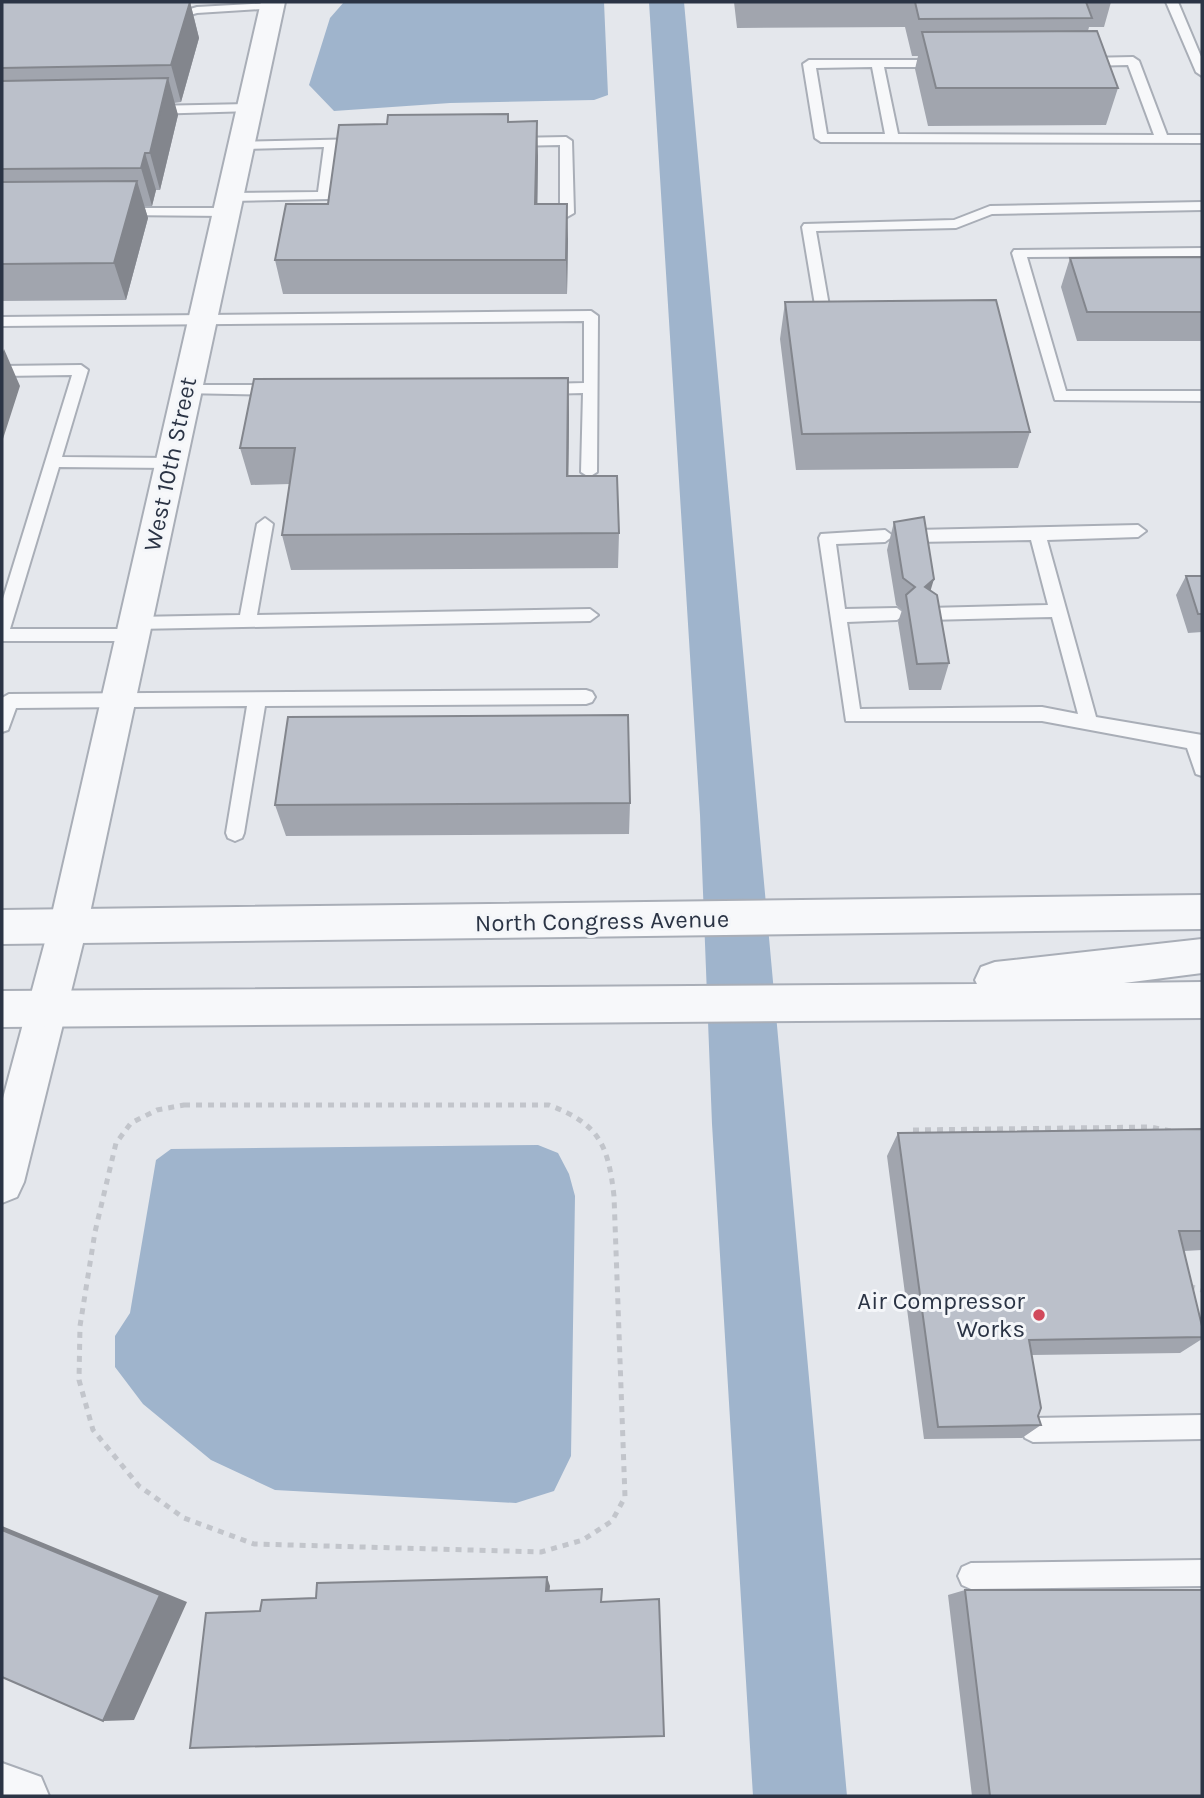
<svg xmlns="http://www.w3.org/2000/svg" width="1204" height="1798" font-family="Karla,sans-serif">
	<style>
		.water { fill: #9fb4cc }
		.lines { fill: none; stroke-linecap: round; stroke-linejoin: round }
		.service-casing { stroke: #a9aeb7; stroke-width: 4 }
		.minor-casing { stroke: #a9aeb7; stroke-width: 4 }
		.tertiary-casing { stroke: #a9aeb7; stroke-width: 4 }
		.path { stroke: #c2c5cb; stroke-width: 5; stroke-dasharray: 6 6; stroke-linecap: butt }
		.service { fill: #f7f8fa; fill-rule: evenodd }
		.minor { fill: #f7f8fa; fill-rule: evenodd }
		.tertiary { fill: #f7f8fa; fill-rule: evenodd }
		.wall { fill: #a1a5ae }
		.shaded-wall { fill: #83868d }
		.building { fill: #bbc0ca; stroke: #83868d; stroke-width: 2 }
		.poi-dot { fill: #d1495b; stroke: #f4f6f9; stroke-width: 2.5 }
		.labels { text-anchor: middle; stroke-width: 6; stroke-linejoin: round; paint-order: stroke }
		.street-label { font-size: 24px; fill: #2b3445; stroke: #f4f6f9 }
		.poi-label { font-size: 24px; fill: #2b3445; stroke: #f4f6f9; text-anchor: end }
	</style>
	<rect width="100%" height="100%" fill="#e4e7ec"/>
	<path class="water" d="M344,2H604L608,95L594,100L450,103L334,111L309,85L330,18Z
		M649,2H684L847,1796H753L712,1124L700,815Z
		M538,1145L558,1153L569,1174L575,1196L571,1456L554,1491L516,1503L275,1490L211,1460L143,1404L115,1367V1336L130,1313L156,1160L171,1149Z"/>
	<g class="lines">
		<g class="service-casing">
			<path id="service" d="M1166,2H1178L1202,59V76L1196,72Z
				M272,3L276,4V8L197,13L169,21L163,17L197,7Z
				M1133,57L1139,61L1167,135H1202V143L821,142L815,138L803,64L809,60H947V66L943,67H884L898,134L1154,135L1128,65L1085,66L1079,62L1085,58ZM872,67L885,134H827L816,68Z
				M249,104L255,108L253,111L150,114L144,110L150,106Z
				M566,137L572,141L574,213L567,217L560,213V145L512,146L506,142L512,138Z
				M363,139L369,143L368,146L337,147L329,199L230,201L223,197L230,193L318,192L324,147L241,149L236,148V142Z
				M1202,202V210L992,214L956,228L816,231L832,323L825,328L818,323L802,227L804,224L954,220L990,206Z
				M122,208H226L233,212L226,216L117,215V209Z
				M1202,248V256L1027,257L1066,391H1202V401L1055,400L1012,253L1014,250Z
				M591,311L598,316L597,472L589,477L581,472L583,393L545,394L538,389L545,384L584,383V321L2,326V317Z
				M81,365L88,370L62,457L171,458L179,463L171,468L59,467L10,629H132L127,623L129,619L135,617L240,615L257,524L265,518L273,524L257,615L590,609L598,615L590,621L135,629L141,635L139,640L133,641H2V602L72,375L2,376V366Z
				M187,385H277L284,390L277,395L182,393L180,390Z
				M1138,525L1146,531L1138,537L1047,540L1096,717L1202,735V776L1196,774L1187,748L1042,721H846L819,538L821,534L885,530L893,536L885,542L836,544L845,609L897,608L905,614L897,620L847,622L860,709L1042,707L1078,714L1052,617L928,620L920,614L928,608L1048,605L1031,540L915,542L907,536L915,530Z
				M586,690L592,692L595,697L592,702L586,704L265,706L244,833L242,838L235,841L228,838L226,833L247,706L16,708L8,730L2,732V698L9,694Z
				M1202,1415V1439L1033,1442L1025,1438L1021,1430L1025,1422L1033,1418Z
				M1202,1560V1586L971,1589L962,1585L958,1576L962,1567L971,1563Z"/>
		</g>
		<g class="minor-casing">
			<path id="minor" d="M261,2H285L87,927L24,1182L17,1197L2,1203V1102L49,927Z
				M2,1763L41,1777L49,1796H2Z"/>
		</g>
		<g class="tertiary-casing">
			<path id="tertiary" d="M1202,895V929L2,944V910Z
				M1202,939V973L1124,983L1202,982V1018L2,1027V991L977,984L975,980L981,967L995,962Z"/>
		</g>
		<path class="path" d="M184,1105H549C599,1124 608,1144 614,1196L625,1497L612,1521L583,1540L541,1552L254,1544L184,1518L139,1486L93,1430L79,1380L80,1326L95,1232L116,1143L131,1123L157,1110Z
			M913,1130L1150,1127L1171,1131
			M1189,1286L1202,1290"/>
		<use href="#service" class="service"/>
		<use href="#minor" class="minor"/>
		<use href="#tertiary" class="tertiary"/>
	</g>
	<path class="wall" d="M2,2H190L199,38L181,102L174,103L178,115L160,190H156L152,206H144L148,218L126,300L2,301Z
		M734,2H1111L1104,27H1089L1088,31L1118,88L1106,125L928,126L915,69L918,56H912L905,27L737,28Z
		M508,122L538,156L537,204L568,239L567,294H283L275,260L328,204Z
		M1202,257V341H1077L1061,287L1070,258Z
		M785,302L1030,432L1018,468L796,470L780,339Z
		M568,378L569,415L568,476L619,533L618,568L291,570L282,535L290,484L251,485L240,448Z
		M894,522L931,591L949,663L941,690H909L898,622L902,610L896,605L887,550Z
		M1186,576H1202V632L1188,633L1176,595Z
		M630,803L629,834L286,836L275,805Z
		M1202,1129V1250L1184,1251L1202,1326V1339L1180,1353L1032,1355L1038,1416L1041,1425L1022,1438L924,1439L887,1156L898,1133Z
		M965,1590L1202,1796H972L948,1595Z"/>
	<path class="shaded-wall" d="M190,2L199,38L181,102L171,65Z
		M168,78L178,115L160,190L150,153Z
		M537,121L538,156L537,239L535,204Z
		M145,153L156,190L152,206L141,168Z
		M137,181L148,218L126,300L114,263Z
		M567,204L568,239L567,294L566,260Z
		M4,349L20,386L2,442V355Z
		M568,378L569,415L568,512L567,476Z
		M934,579L926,606L925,587Z
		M2,1526L187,1602L134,1720L103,1721L2,1530Z
		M547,1577L550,1586L549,1598L546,1591Z"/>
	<path class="building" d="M2,2H190L171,65L2,68Z
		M915,2H1086L1092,18L919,19Z
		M1097,31L1118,88H936L922,32Z
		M168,78L150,153H145L141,168L2,169V81Z
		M508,114V122L537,121L535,204H567L566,260H275L286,204H328L339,125L387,124L388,115Z
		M137,181L114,263L2,264V182Z
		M1202,257V312H1087L1070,258Z
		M996,300L1030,432L802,434L785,302Z
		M568,378L567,476H617L619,533L282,535L295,448H240L254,379Z
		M924,517L934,579L925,587L937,595L949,663L917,664L906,595L915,587L903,578L894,522Z
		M1186,576H1202V614H1198Z
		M628,715L630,803L275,805L288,717Z
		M1202,1129V1231H1179L1202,1326V1337L1029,1340L1041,1408L1038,1416L1041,1425L938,1427L898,1133Z
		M2,1530L160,1595L103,1721L2,1677Z
		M547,1577L546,1591L602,1589L601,1602L659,1599L664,1736L190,1748L206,1613L260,1611L262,1600L316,1598L317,1583Z
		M965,1590H1202V1796H990Z"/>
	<circle class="poi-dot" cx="1039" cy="1315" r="7"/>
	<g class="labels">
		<g class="street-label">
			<text transform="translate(170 464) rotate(-78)" y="8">West 10th Street</text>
			<text transform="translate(602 921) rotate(-1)" y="8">North Congress Avenue</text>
		</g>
		<g class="poi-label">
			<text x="1025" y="1309">Air Compressor<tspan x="1025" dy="28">Works</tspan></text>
		</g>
	</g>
	<rect width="1204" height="1798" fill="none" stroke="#2b3445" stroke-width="7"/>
</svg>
